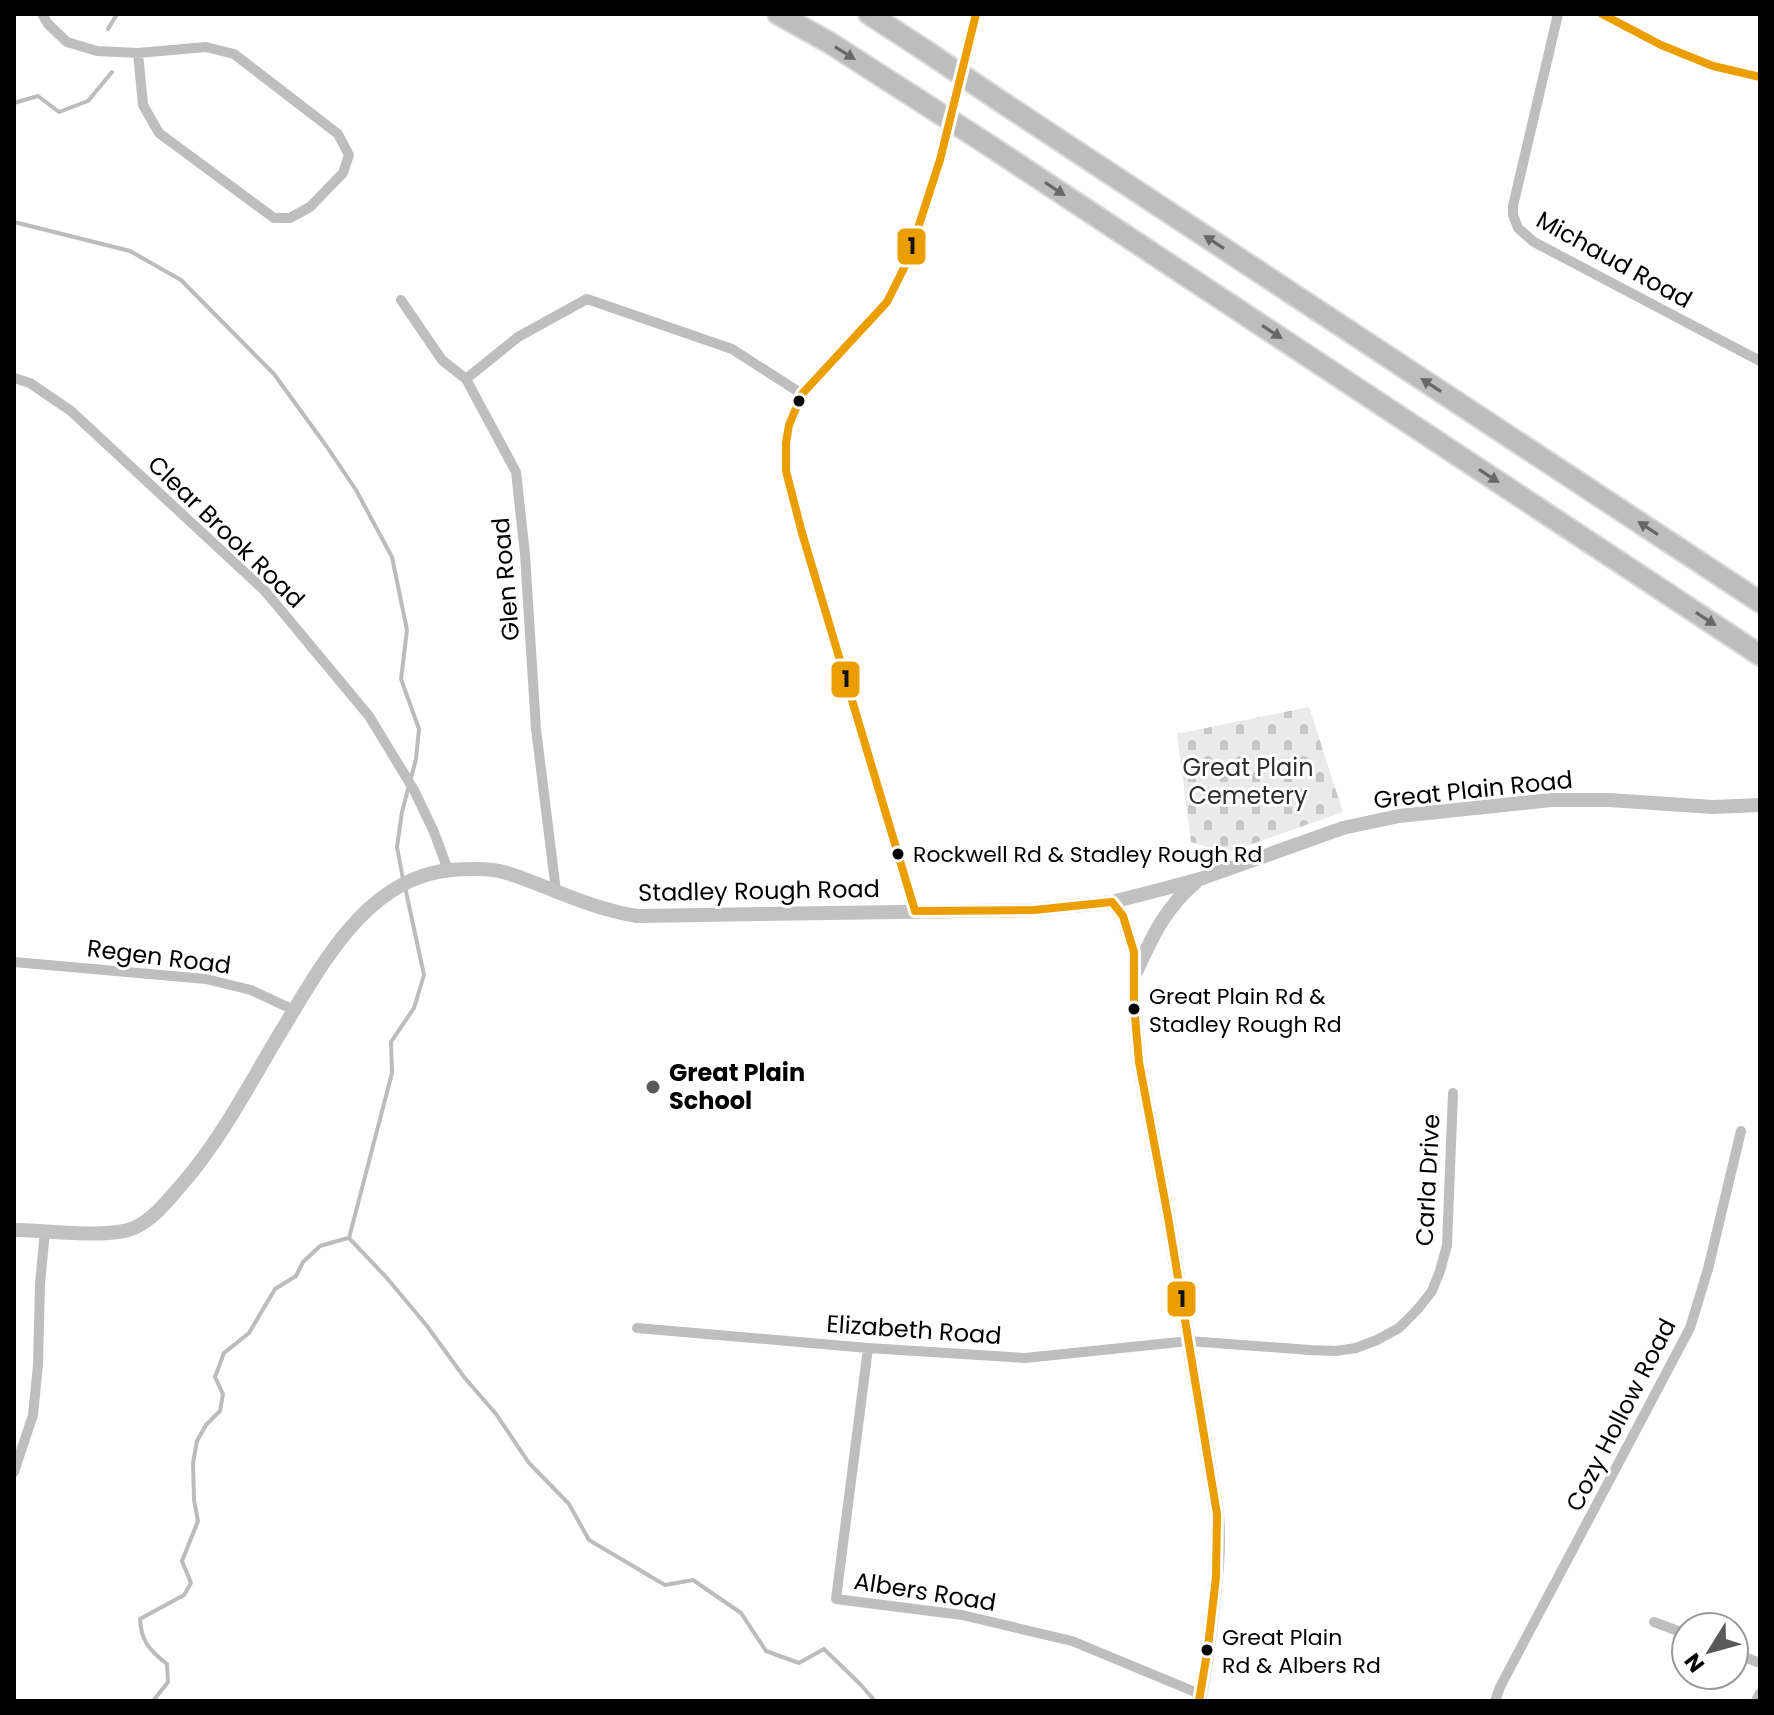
<svg xmlns="http://www.w3.org/2000/svg" width="1774" height="1715" font-family="Poppins,sans-serif">
	<style>
		.cemetery { fill: url(#cemetery-stones) }
		.lines { fill: none; stroke-linecap: round; stroke-linejoin: round }
		.stream { stroke: #bcbcbc; stroke-width: 4 }
		.highway-casing { stroke: #dbdbdb; stroke-width: 24 }
		.street { stroke: #bebebe; stroke-width: 10 }
		.secondary { stroke: #c1c1c1; stroke-width: 14 }
		.highway { stroke: #bdbdbd; stroke-width: 20 }
		.highway-bridge-casing { stroke: #dbdbdb; stroke-width: 24; stroke-linecap: butt }
		.highway-bridge { stroke: #bdbdbd; stroke-width: 20 }
		.bus-1-casing { stroke: #fff; stroke-width: 14 }
		.bus-1 { stroke: #eb9e00; stroke-width: 8 }
		.oneway { fill: #686868 }
		.bus-dot { fill: #000; stroke: #fff; stroke-width: 3 }
		.poi-dot { fill: #595959; stroke: #fff; stroke-width: 3 }
		.labels { text-anchor: middle; stroke-width: 6; stroke-linejoin: round; paint-order: stroke }
		.bus-label { font-size: 22px; fill: #000; stroke: #fff; text-anchor: start }
		.street-label { font-size: 24px; fill: #000; stroke: #fff }
		.park-label { font-size: 24px; fill: #2f2f2f; stroke: #fff }
		.poi-label { font-size: 24px; font-weight: bold; fill: #000; stroke: #fff; text-anchor: start }
		.line-badge { stroke: #fff; stroke-width: 3 }
		.pale-badge-label { font-size: 22px; text-anchor: middle; font-weight: bold; fill: #111 }
	</style>
	<defs>
		<pattern id="cemetery-stones" width="16" height="16" patternUnits="userSpaceOnUse" patternTransform="scale(2)"><rect width="16" height="16" fill="#eaeaea"/><path d="M2 7V4a2 2 0 0 1 4 0v3zM10 15v-3a2 2 0 0 1 4 0v3z" fill="#c7c7c7"/></pattern>
	</defs>
	<rect width="100%" height="100%" fill="#fff"/>
	<path class="cemetery" d="M1309,707L1343,812L1227,853L1191,842L1177,734Z"/>
	<g class="lines">
		<path class="stream" d="M108,29L117,14
			M14,103L38,96L59,112L88,101L112,72
			M14,222L130,251L181,280L274,374L327,447L356,490L392,557L407,630L401,679L419,729L416,759L402,812L397,847L403,879
			M405,887L424,975L414,1008L391,1042L392,1073L349,1238L386,1277L427,1326L464,1377L496,1414L529,1463L569,1504L589,1540L665,1585L693,1580L741,1613L766,1651L799,1663L824,1649L860,1684L875,1701
			M153,1701L168,1682L167,1664C150,1651 141,1641 140,1619L184,1595L191,1583L182,1561L198,1521L194,1500L193,1463L197,1441L206,1425L220,1411L223,1394L215,1377L224,1353L249,1333L275,1289L296,1276L303,1262L320,1246L348,1238"/>
		<g class="highway-casing">
			<path id="highway" d="M778,14L830,43L914,97
				M869,14L923,49
				M1006,105L1760,602
				M990,146L1760,655"/>
		</g>
		<path class="street" d="M42,14L48,24L67,42L97,51L138,53L206,47L234,54L338,134L349,155L343,173L310,207L290,218H274L159,133L143,105L138,53
			M1558,14L1513,206V215L1518,228L1534,242L1760,361
			M1602,14L1661,45L1713,66L1760,77
			M401,300L442,360L466,379L516,472L525,554L536,729L556,891
			M14,378L30,383L71,411L265,591L369,716L414,790L434,832L448,870
			M466,379L518,337L587,299L732,349L802,394
			M915,911L802,533L786,471V443L789,425L802,394L887,302L907,262L924,214L940,160L976,14
			M14,962L206,979L251,990L294,1010
			M637,1328L868,1348L1025,1358L1189,1341L1310,1350L1336,1351L1356,1348L1377,1340L1399,1328L1417,1310L1432,1291L1440,1271L1447,1245L1453,1093
			M868,1348L836,1599L962,1615L1072,1641L1200,1694
			M14,1472L33,1415L38,1365L40,1284L45,1231
			M1654,1622L1686,1634
			M1734,1653L1760,1663
			M1495,1701L1500,1687L1690,1328L1708,1269L1741,1131
			M1756,1701L1760,1693"/>
		<path class="secondary" d="M1112,902L1123,916L1134,952V1005L1139,1062L1168,1217L1217,1514C1220,1548 1216,1581 1212,1614C1209,1644 1205,1672 1199,1701
			M1137,970C1153,935 1166,907 1196,882
			M14,1230C44,1230 109,1239 134,1228C154,1219 169,1199 183,1183C223,1137 253,1077 285,1025C323,963 368,877 451,870C464,869 480,868 493,870C511,872 528,881 545,887C575,899 605,911 637,916L1034,910L1112,902L1159,890L1200,879L1343,828L1399,816L1551,800H1609L1713,807L1760,805"/>
		<use href="#highway" class="highway"/>
		<g class="highway-bridge-casing">
			<path id="highway-bridge" d="M923,49L1006,105
				M914,97L990,146"/>
		</g>
		<use href="#highway-bridge" class="highway-bridge"/>
		<g class="bus-1-casing">
			<path id="bus-1" d="M1602,14L1661,45L1713,66L1760,77
				M1112,902L1123,916L1134,952V1005L1139,1062L1168,1217L1217,1514L1216,1577L1208,1647L1199,1701
				M915,911L802,533L786,471V443L789,425L802,394L887,302L907,262L940,160L976,14
				M915,911L1034,910L1112,902"/>
		</g>
		<use href="#bus-1" class="bus-1"/>
	</g>
	<defs><path id="oneway-solid" d="M-6-.8H1V-3.2L6.5 0L1 3.2V.8H-6Z" transform="scale(2)"/></defs>
	<g class="oneway">
		<use href="#oneway-solid" transform="translate(845 53) rotate(32)"/>
		<use href="#oneway-solid" transform="translate(1055 189) rotate(33)"/>
		<use href="#oneway-solid" transform="translate(1214 242) rotate(-147)"/>
		<use href="#oneway-solid" transform="translate(1272 332) rotate(33)"/>
		<use href="#oneway-solid" transform="translate(1431 385) rotate(-147)"/>
		<use href="#oneway-solid" transform="translate(1489 476) rotate(33)"/>
		<use href="#oneway-solid" transform="translate(1648 528) rotate(-147)"/>
		<use href="#oneway-solid" transform="translate(1706 619) rotate(33)"/>
	</g>
	<g class="bus-dot">
		<circle cx="799" cy="401" r="7"/>
		<circle cx="898" cy="854" r="7"/>
		<circle cx="1134" cy="1009" r="7"/>
		<circle cx="1207" cy="1650" r="7"/>
	</g>
	<circle class="poi-dot" cx="653" cy="1087" r="8"/>
	<g class="labels">
		<g class="bus-label">
			<text x="913" y="862">Rockwell Rd &amp; Stadley Rough Rd</text>
			<text x="1149" y="1004">Great Plain Rd &amp;<tspan x="1149" dy="28">Stadley Rough Rd</tspan></text>
			<text x="1222" y="1645">Great Plain<tspan x="1222" dy="28">Rd &amp; Albers Rd</tspan></text>
		</g>
		<g class="street-label">
			<text transform="translate(1614 260) rotate(29)" y="8">Michaud Road</text>
			<text transform="translate(226 532) rotate(44)" y="8">Clear Brook Road</text>
			<text transform="translate(506 579) rotate(-95)" y="8">Glen Road</text>
			<text transform="translate(1473 790) rotate(-6)" y="8">Great Plain Road</text>
			<text transform="translate(759 891) rotate(-1)" y="8">Stadley Rough Road</text>
			<text transform="translate(159 957) rotate(7)" y="8">Regen Road</text>
			<text transform="translate(1428 1180) rotate(-87)" y="8">Carla Drive</text>
			<text transform="translate(914 1330) rotate(4)" y="8">Elizabeth Road</text>
			<text transform="translate(1621 1415) rotate(-63)" y="8">Cozy Hollow Road</text>
			<text transform="translate(925 1592) rotate(9)" y="8">Albers Road</text>
		</g>
		<g class="park-label">
			<text x="1248" y="776">Great Plain<tspan x="1248" dy="28">Cemetery</tspan></text>
		</g>
		<g class="poi-label">
			<text x="669" y="1081">Great Plain<tspan x="669" dy="28">School</tspan></text>
		</g>
	</g>
	<g class="line-badge">
		<rect x="896" y="227" width="31" height="39" rx="8" fill="#eb9e00"/>
		<rect x="830" y="660" width="31" height="39" rx="8" fill="#eb9e00"/>
		<rect x="1166" y="1280" width="31" height="38" rx="8" fill="#eb9e00"/>
	</g>
	<g class="pale-badge-label">
		<text x="912" y="254">1</text>
		<text x="846" y="687">1</text>
		<text x="1182" y="1307">1</text>
	</g>
	<rect width="1774" height="1715" fill="none" stroke="#000000" stroke-width="32"/>
	<g transform="translate(1710 1651) rotate(233)"><circle r="38" fill="#ffffff" stroke="#999999" stroke-width="2"/>
	<path d="M0-6L14 30L0 20L-14 30Z" fill="#595959"/>
	<text y="-12" font-size="22" font-weight="bold" text-anchor="middle" fill="#000000">N</text>
	</g>
</svg>
